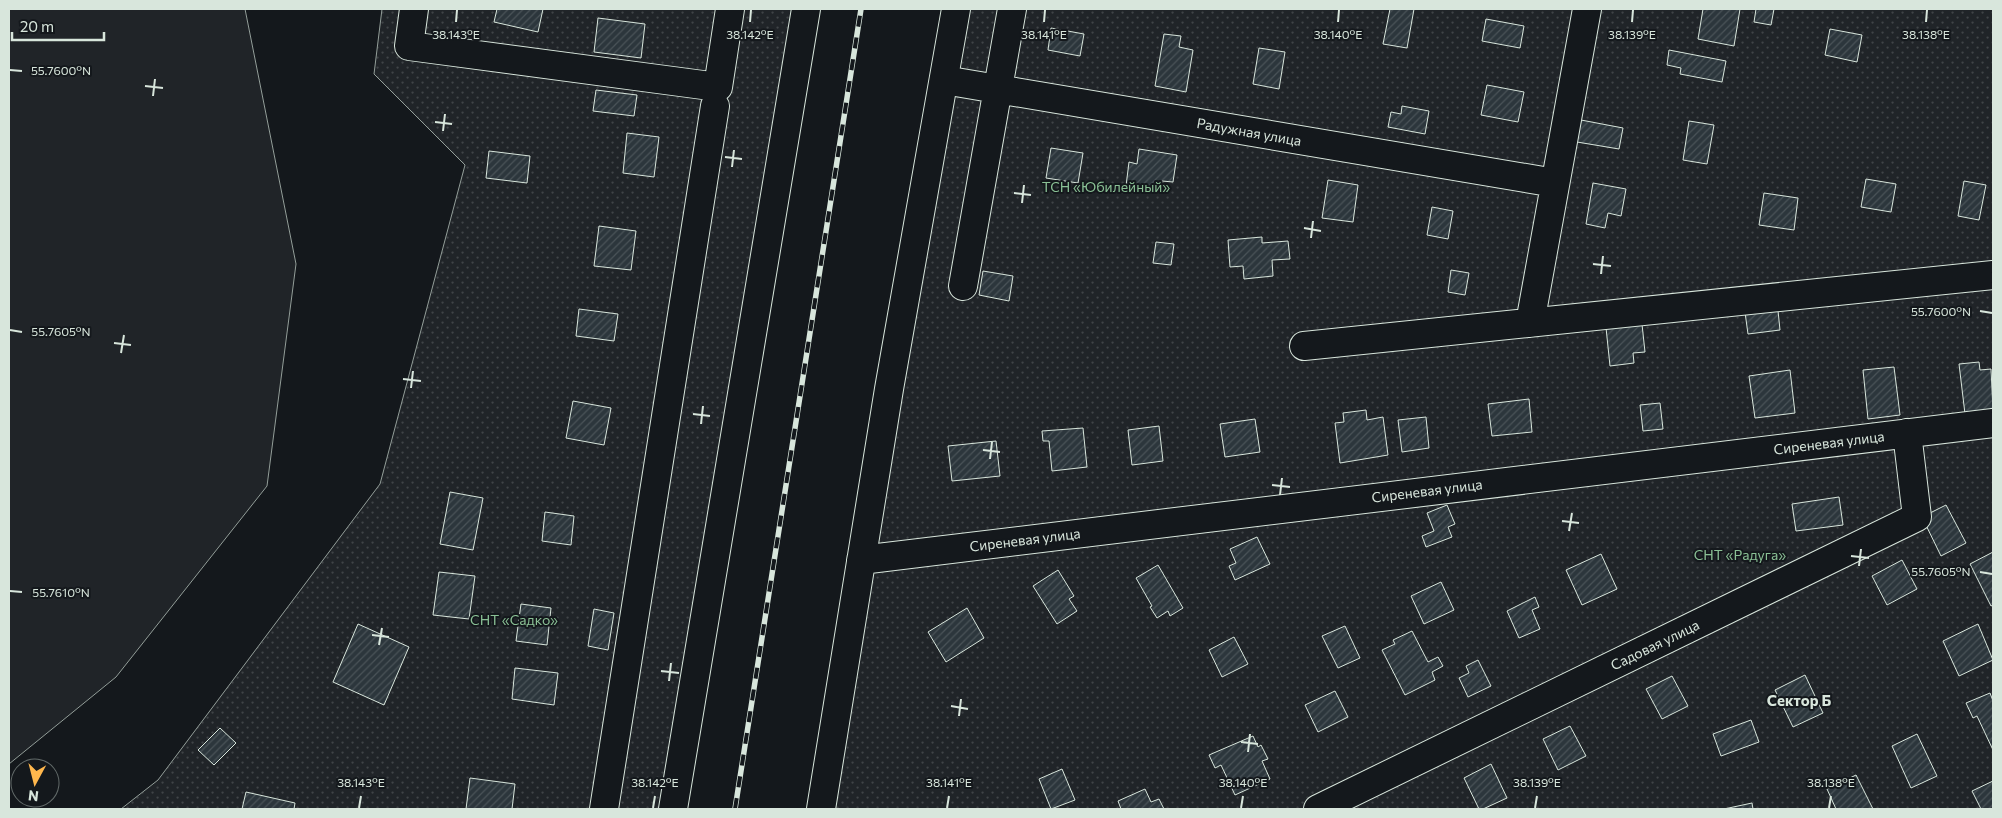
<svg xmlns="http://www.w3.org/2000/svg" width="2002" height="818" font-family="Commissioner,sans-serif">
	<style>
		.grass { fill: #202428; stroke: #939e99 }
		.garden { fill: url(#garden-dots); stroke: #939e99 }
		.building { fill: url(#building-hatch); stroke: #d8e6dc }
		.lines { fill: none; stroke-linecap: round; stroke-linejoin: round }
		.minor-casing { stroke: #d8e6dc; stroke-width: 30 }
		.minor { stroke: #14181c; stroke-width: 28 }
		.rail-casing { stroke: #d8e6dc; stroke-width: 5.5 }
		.rail { stroke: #14181c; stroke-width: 4; stroke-dasharray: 11; stroke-linecap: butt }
		.ticks { fill: none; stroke: #d8e6dc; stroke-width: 2 }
		.labels { text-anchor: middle; stroke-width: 4; stroke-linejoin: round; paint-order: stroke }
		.street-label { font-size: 14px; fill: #d8e6dc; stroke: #14181c }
		.park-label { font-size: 14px; fill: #8ac095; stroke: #14181c }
		.neighbourhood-label { font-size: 15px; font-weight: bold; fill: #d8e6dc; stroke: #14181c }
		.ticks-label { font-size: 12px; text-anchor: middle; fill: #d8e6dc; stroke: #14181c; stroke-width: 4; stroke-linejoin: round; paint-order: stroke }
	</style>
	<defs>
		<pattern id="garden-dots" width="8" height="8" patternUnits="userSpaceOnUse" patternTransform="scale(1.25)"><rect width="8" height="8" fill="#202428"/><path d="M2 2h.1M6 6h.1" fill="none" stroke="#404447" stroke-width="1.8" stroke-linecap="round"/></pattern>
		<pattern id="building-hatch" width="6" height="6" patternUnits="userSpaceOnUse" patternTransform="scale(1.25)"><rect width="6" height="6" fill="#2c363c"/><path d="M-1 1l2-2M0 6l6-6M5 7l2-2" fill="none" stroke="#4a5358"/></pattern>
	</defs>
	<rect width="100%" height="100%" fill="#14181c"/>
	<path class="grass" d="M9,9H245L296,264L267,486L116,677L9,764Z"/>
	<path class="garden" d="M382,9H806L676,809H121L158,780L380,484L465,165L374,74Z
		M956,9H1993V809H821Z"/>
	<path class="building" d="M497,9H543L538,32L494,22Z
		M1390,9H1414L1407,48L1383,44Z
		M1703,9H1740L1734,46L1698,39Z
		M1756,9H1774L1771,25L1754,22Z
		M598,18L645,24L641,58L594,52Z
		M1486,19L1524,26L1520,48L1482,41Z
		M1051,28L1084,34L1080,56L1048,50Z
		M1830,29L1862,35L1857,62L1825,55Z
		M1164,34L1181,36L1179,47L1193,50L1186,92L1155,86Z
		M1259,48L1285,52L1279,89L1253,84Z
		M1669,50L1726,61L1722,82L1680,74L1681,68L1667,65Z
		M1487,85L1524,92L1518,122L1481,115Z
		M596,90L637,95L634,116L593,111Z
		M1402,106L1429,111L1425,134L1388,127L1391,112L1401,114Z
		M1581,120L1623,128L1619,149L1577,142Z
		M1689,121L1714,125L1707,164L1683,160Z
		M627,133L659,137L654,177L623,173Z
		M1051,148L1083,153L1078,183L1046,178Z
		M1139,149L1177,155L1173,182L1162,181L1160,191L1126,186L1129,162L1137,164Z
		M489,151L530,156L527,183L486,178Z
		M1866,179L1896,184L1891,212L1861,207Z
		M1328,180L1358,185L1353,222L1322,218Z
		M1964,181L1986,185L1979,220L1958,216Z
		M1593,183L1626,189L1621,216L1608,213L1605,228L1586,224Z
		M1764,193L1798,198L1794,230L1759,225Z
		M1432,207L1453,211L1448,239L1427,235Z
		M599,226L636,231L631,270L594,266Z
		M1262,237V243L1288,241L1290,259L1272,260L1273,276L1244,279L1243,266L1230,267L1228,240Z
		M1156,242L1174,244L1171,265L1153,263Z
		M1451,270L1469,273L1465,295L1448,292Z
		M983,271L1013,276L1009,301L979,295Z
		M1777,301L1780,330L1748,334L1744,305Z
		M579,309L618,314L614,341L576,336Z
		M1641,315L1645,352L1633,353L1634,363L1610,366L1605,318Z
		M1979,362L1980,370L1991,369L1993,410L1965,414L1959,364Z
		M1894,367L1900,415L1868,419L1863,370Z
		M1790,370L1795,413L1755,418L1749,376Z
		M1529,399L1532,432L1492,436L1488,404Z
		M573,401L611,408L604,445L566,438Z
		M1660,403L1663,429L1643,431L1640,405Z
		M1366,410L1367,420L1383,417L1388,455L1340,463L1335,423L1344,422L1343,413Z
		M1426,417L1429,448L1402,452L1398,420Z
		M1255,419L1260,452L1225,457L1220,424Z
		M1159,426L1163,461L1132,465L1128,430Z
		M1083,428L1087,467L1052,471L1049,441H1043L1042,431Z
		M996,441L1000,476L952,481L948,446Z
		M450,492L483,498L473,550L440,544Z
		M1839,497L1843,525L1796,531L1792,504Z
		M1447,505L1455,524L1448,527L1452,537L1426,547L1422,536L1434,531L1427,513Z
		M1946,505L1966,543L1941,556L1922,517Z
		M545,512L574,516L571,545L542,541Z
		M1257,537L1270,564L1235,580L1229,566L1236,563L1230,549Z
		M1993,552V605L1991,606L1970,564Z
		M1601,554L1617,589L1582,605L1566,570Z
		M1902,560L1917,589L1887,605L1872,576Z
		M1158,565L1183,608L1170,616L1168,611L1157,618L1150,607L1152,606L1136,578Z
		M1058,570L1074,596L1069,599L1077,611L1057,624L1033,586Z
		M439,572L475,576L469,619L433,615Z
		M1441,582L1454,610L1424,624L1411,596Z
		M1535,597L1539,607L1532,610L1540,629L1519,638L1507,611Z
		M521,604L551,608L547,645L516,641Z
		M967,608L984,638L946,662L928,632Z
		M594,609L614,613L608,650L588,646Z
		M358,624L409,647L384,705L333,682Z
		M1978,624L1993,660L1959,676L1943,641Z
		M1345,626L1360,658L1338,668L1322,636Z
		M1412,631L1428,662L1438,657L1443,666L1432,672L1435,680L1405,695L1382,650L1395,644L1393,640Z
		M1234,637L1248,664L1222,677L1209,650Z
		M1478,660L1491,686L1468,697L1459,678L1469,673L1466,666Z
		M515,668L558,673L554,705L512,699Z
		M1805,675L1823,713L1793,727L1775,690Z
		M1672,676L1688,706L1662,719L1646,689Z
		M1335,691L1348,717L1318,732L1305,705Z
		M1990,693L1993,701V750L1977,716L1973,718L1966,703Z
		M1751,720L1759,742L1721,756L1713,734Z
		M1570,726L1586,756L1558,770L1543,739Z
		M220,728L236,743L214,765L198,750Z
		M1917,734L1937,776L1911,788L1892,746Z
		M1253,736L1258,747L1261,745L1268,759L1262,761L1270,779L1235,795L1221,765L1215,768L1209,755Z
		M1491,764L1507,798L1483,809H1479L1464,778Z
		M1062,769L1075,800L1051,809L1039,779Z
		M1856,775L1873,809H1836L1827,789Z
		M470,778L515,784L512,809H466Z
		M1993,781V809H1981L1972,791Z
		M1145,789L1151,802L1159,799L1164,809H1121L1118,801Z
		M246,792L295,803L294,809H242Z
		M1752,803L1753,809H1724Z"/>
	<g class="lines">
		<g class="minor-casing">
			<path id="minor" d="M414,9L409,46L718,87L730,9
				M944,80L1555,183
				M963,286L1012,9
				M1530,323L1587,9
				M1304,346L1993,275
				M861,560L1993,423
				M604,809L715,106
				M673,809L806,9
				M821,809L889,389L956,9
				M1318,809L1917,517L1907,433"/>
		</g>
		<use href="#minor" class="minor"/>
		<g class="rail-casing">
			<path id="rail" d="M735,809L861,9"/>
		</g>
		<use href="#rail" class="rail"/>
	</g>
	<path class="ticks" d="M456,22L457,10M750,22L751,10M1044,22L1045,10M1338,22L1339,10M1632,22L1633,10M1926,22L1927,10M10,70L22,71M145,86L163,88M153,96L155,79M435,122L452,124M443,131L445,114M725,157L742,159M732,167L734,150M1014,193L1031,195M1022,203L1024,185M1304,228L1321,231M1311,238L1313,221M1593,264L1611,266M1601,274L1603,256M1980,311L1992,313M10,330L22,332M114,343L131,345M121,353L124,335M403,379L421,381M411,388L413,371M693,414L710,416M701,424L703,406M983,450L1000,452M990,459L992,442M1272,485L1290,487M1280,495L1282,478M1562,521L1579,523M1569,531L1572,513M1851,556L1869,558M1859,566L1861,549M1980,572L1992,574M10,591L22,592M372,635L389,637M379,645L382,628M661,671L679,673M669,681L671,663M951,706L968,709M959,716L961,699M1241,742L1258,744M1248,752L1250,734M359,808L361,796M653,808L655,796M947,808L949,796M1241,808L1243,796M1535,808L1537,796M1829,808L1831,796"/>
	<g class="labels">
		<g class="street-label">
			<text transform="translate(1249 132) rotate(10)" y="5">Радужная улица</text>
			<text transform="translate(1829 443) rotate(-7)" y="5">Сиреневая улица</text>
			<text transform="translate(1427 491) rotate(-7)" y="5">Сиреневая улица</text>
			<text transform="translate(1025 540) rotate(-7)" y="5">Сиреневая улица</text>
			<text transform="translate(1655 645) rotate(-26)" y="5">Садовая улица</text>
		</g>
		<g class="park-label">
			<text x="1106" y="192">ТСН «Юбилейный»</text>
			<text x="1740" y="560">СНТ «Радуга»</text>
			<text x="514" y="625">СНТ «Садко»</text>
		</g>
		<g class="neighbourhood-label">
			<text x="1799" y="706">Сектор Б</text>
		</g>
	</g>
	<g class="ticks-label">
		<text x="456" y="39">38.143°E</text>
		<text x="750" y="39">38.142°E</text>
		<text x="1044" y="39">38.141°E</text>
		<text x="1338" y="39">38.140°E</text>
		<text x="1632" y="39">38.139°E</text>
		<text x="1926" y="39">38.138°E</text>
		<text x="61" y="75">55.7600°N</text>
		<text x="1941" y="316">55.7600°N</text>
		<text x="61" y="336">55.7605°N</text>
		<text x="1941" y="576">55.7605°N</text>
		<text x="61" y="597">55.7610°N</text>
		<text x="361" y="787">38.143°E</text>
		<text x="655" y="787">38.142°E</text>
		<text x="949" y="787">38.141°E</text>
		<text x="1243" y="787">38.140°E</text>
		<text x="1537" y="787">38.139°E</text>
		<text x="1831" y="787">38.138°E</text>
	</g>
	<rect width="2002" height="818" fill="none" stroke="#d8e6dc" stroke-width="20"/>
	<g transform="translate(35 783) rotate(187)"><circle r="24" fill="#14181c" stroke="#626a69"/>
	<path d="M0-4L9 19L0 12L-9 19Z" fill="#ffb74d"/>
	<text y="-8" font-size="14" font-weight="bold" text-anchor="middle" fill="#d8e6dc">N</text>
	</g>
	<path d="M12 32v8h92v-8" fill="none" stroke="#d8e6dc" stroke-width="2.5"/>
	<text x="20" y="32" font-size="15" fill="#d8e6dc" stroke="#14181c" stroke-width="4" paint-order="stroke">20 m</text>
</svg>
